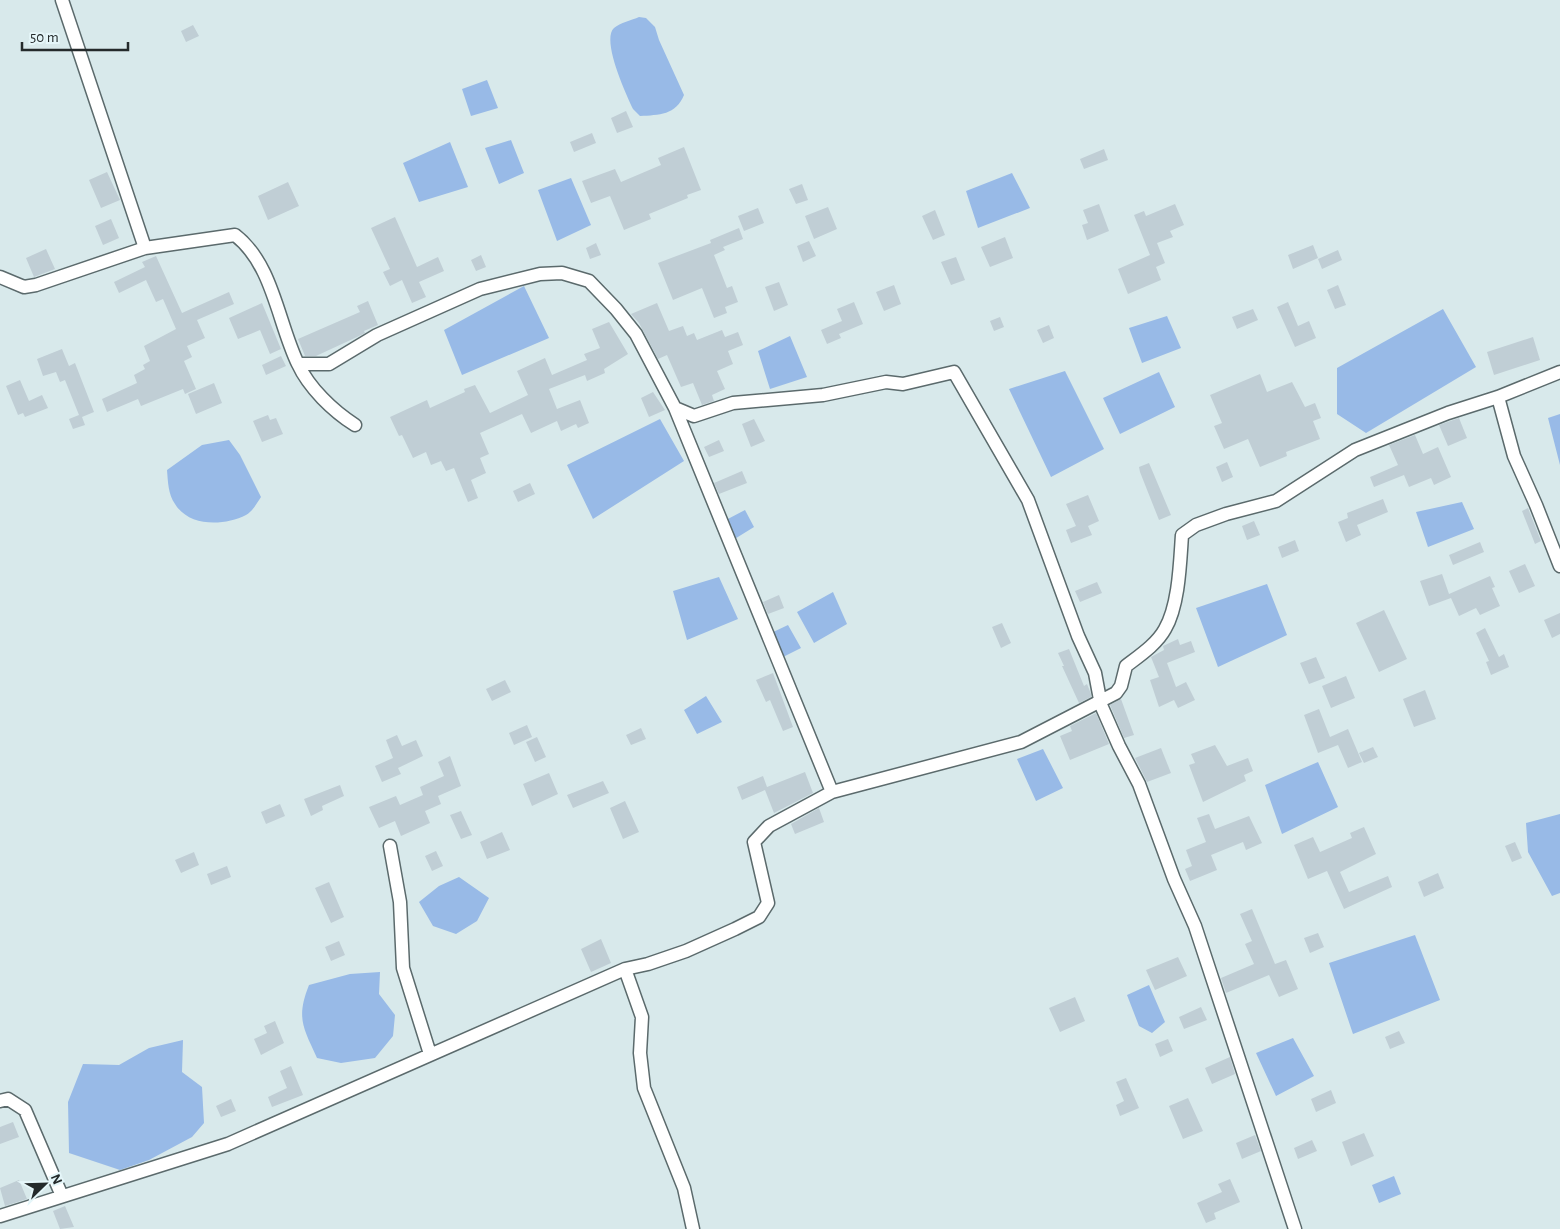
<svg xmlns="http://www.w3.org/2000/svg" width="1560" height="1229" font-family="'Alegreya Sans',sans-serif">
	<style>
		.water { fill: #98bae7 }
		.building { fill: #c0ced5 }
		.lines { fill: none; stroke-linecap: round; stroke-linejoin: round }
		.minor-casing { stroke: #5b6a6c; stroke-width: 15 }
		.minor { stroke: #fff; stroke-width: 12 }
	</style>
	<rect width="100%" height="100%" fill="#d8e9eb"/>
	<path class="water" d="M639,17L646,18L655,27L659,40L684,95C676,115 659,115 640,116L633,109C626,94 601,40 614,28C620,23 632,20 639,17Z
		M487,80L498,108L471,116L462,89Z
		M511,140L524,173L499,184L485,148Z
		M450,142L468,187L419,202L403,163Z
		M1012,173L1030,208L978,228L966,191Z
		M571,178L591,225L557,241L538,190Z
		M524,286L549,338L462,375L444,330Z
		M1443,309L1476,367L1366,433L1337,414V368Z
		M1167,316L1181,348L1142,363L1129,328Z
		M790,336L807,377L770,389L758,351Z
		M1065,371L1104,449L1051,477L1009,389Z
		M1159,372L1175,407L1120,434L1103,398Z
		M1560,414V465L1548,418Z
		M660,419L684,461L593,519L567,465Z
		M229,440L240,455L261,497C257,503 252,512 246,515C224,526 189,527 175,504C168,494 168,482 167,470L202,445Z
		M1462,502L1474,529L1428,547L1416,512Z
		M745,510L754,527L733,540L724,521Z
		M719,577L738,619L687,640L673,591Z
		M1267,584L1287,635L1218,667L1196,608Z
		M833,592L847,624L814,643L797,612Z
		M788,625L801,648L781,658L769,634Z
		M706,696L722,722L697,734L684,710Z
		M1043,749L1063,788L1036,801L1017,759Z
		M1318,762L1338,807L1282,834L1265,785Z
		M1560,814V893L1552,896L1528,852L1526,823Z
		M459,877L489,898L477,921L456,934L433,926L419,902L439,886Z
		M1415,935L1440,1000L1353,1034L1329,963Z
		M380,972L379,994L395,1015L393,1036L375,1058L341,1063L317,1058C303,1027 296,1018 309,985L350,974Z
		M1149,985L1165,1022L1152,1033L1139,1026L1127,995Z
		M1293,1038L1314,1076L1276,1096L1256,1053Z
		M183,1040L182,1072L202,1087L204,1123L192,1137L149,1160L120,1170L69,1153L68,1102L83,1064L119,1065L149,1048Z
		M1394,1176L1401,1194L1379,1203L1372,1185Z"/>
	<path class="building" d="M193,25L199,36L186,42L181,31Z
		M626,111L633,127L617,133L611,118Z
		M592,133L596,143L574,152L570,142Z
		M684,147L701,190L687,195L688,198L649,214L651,219L624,230L610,196L591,203L582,181L615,169L621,182L661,165L658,158Z
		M1104,149L1108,160L1084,169L1080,159Z
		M107,172L120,200L101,208L89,180Z
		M288,182L299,206L268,220L258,196Z
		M802,184L808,200L796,204L789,189Z
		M1099,204L1109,231L1087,240L1082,225L1088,223L1083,210Z
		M1175,204L1184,225L1170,231L1173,237L1157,243L1165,263L1156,267L1161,280L1128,294L1118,269L1150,255L1134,215L1144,211L1146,216Z
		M828,207L837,229L814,239L805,216Z
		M758,208L764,223L744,231L738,216Z
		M935,210L945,235L933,240L922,216Z
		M395,217L417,267L438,257L444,271L419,282L426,297L412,303L402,280L390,286L383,272L390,269L371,228Z
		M111,219L119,238L103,245L95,226Z
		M739,228L743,239L723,247L725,250L714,255L727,288L732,286L738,302L725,307L727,313L714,318L702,288L673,300L658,263L711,243L710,240Z
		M1005,237L1013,258L990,267L981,247Z
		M809,241L816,256L803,262L797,246Z
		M596,243L601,255L590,259L586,248Z
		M1313,245L1318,258L1293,269L1288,255Z
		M46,249L55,269L34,277L26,258Z
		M1338,250L1342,260L1322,269L1318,259Z
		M481,255L486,267L476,271L471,260Z
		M156,256L182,313L229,292L234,304L197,320L205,338L187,346L192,357L184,361L196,389L185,394L183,389L141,406L138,399L107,412L102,399L137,383L134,375L145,369L143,365L150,361L144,346L176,329L163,299L156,302L146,280L119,293L114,282L145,267L142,262Z
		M956,257L965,280L951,285L941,262Z
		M779,282L788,305L774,311L765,287Z
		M894,285L901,304L884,311L876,292Z
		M1338,285L1346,305L1335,309L1327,290Z
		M368,301L378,325L364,331L365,333L357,337L316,356H305L298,339L360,312L357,306Z
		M854,302L863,324L839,334L841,338L827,344L821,330L842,321L837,309Z
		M1288,302L1298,326L1309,321L1316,338L1295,347L1277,307Z
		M262,303L281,349L270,354L260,330L238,339L229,318Z
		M657,303L669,331L683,326L687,336L694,333L697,340L722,330L725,337L738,332L743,345L728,351L733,364L717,371L725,389L712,395L714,401L702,405L693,383L681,387L667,355L658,359L639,323L631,314Z
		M1253,309L1258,320L1237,329L1232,317Z
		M1000,317L1004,327L994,331L990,321Z
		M609,322L628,354L604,369L605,373L587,381L585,375L549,389L557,409L580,400L589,423L578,428L576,424L561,431L557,421L531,433L522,414L480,433L489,454L480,458L486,473L471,480L478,498L468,502L454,468L446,471L441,461L431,465L426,452L413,458L402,435L399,436L390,417L427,400L430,408L465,392L464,389L475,385L490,413L528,395L517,371L545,358L552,375L587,360L584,354L600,348L592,329Z
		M1049,325L1054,338L1043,343L1037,330Z
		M1533,337L1540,360L1494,375L1487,352Z
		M62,349L69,366L75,363L94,412L82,417L85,425L73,429L69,419L79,415L65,380L60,382L56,372L43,376L37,359Z
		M281,356L286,366L266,375L262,365Z
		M1260,374L1267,392L1292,382L1305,407L1315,403L1321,418L1313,421L1320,439L1286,452L1287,456L1260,467L1248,439L1224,449L1214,426L1222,423L1210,395Z
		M20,380L29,401L42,395L48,408L25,417L23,413L18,415L6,386Z
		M214,383L222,403L196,414L188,394Z
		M653,392L665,410L649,417L641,398Z
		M268,415L270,420L276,418L283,434L262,442L253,421Z
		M1459,418L1467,438L1448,446L1439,425Z
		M754,419L765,441L751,447L742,424Z
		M1415,435L1423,454L1438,447L1451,477L1434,485L1431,478L1409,487L1404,475L1374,487L1370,477L1398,465L1389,445Z
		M719,440L724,451L709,457L704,447Z
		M1227,462L1233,477L1222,482L1216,467Z
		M1149,463L1171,515L1159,520L1140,472L1139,467Z
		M742,471L747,483L719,494L714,483Z
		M530,483L535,494L518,502L513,491Z
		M1088,495L1099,521L1088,526L1092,535L1071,543L1066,530L1076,526L1066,504Z
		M1383,499L1388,512L1357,525L1361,535L1346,542L1338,522L1348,518L1347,513Z
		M1528,508L1541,541L1535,544L1522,511Z
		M1254,521L1260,535L1247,540L1242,526Z
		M1295,540L1299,551L1282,558L1278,547Z
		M1480,542L1484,552L1453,565L1449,555Z
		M1525,564L1535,586L1519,593L1509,571Z
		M1442,574L1449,594L1490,576L1495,587L1492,588L1500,606L1480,615L1476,608L1459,616L1451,598L1429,606L1420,581Z
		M1097,582L1102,593L1080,602L1075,591Z
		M779,595L784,608L768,614L763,602Z
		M1384,610L1407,659L1379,672L1356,623Z
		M1560,613V634L1552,638L1544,620Z
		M1002,623L1011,643L1001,648L992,627Z
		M1485,628L1499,657L1504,654L1509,667L1491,675L1486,662L1489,661L1476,633Z
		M1178,639L1180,645L1191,641L1195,652L1167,663L1176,687L1186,682L1195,700L1178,708L1174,700L1159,707L1150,680L1159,677L1151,657L1164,650L1163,646Z
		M1069,649L1084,686L1087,684L1091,694V697L1079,703L1062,666H1064L1058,653Z
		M1316,657L1325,678L1309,684L1300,663Z
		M773,673L793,727L783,731L770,700L766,702L756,680Z
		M1346,676L1355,698L1331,708L1322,686Z
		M505,680L511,692L492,701L486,689Z
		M1425,690L1436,719L1414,727L1403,699Z
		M1121,699L1134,735L1124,738L1110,705Z
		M1319,709L1330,737L1348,729L1362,762L1348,768L1338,745L1318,753L1304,715Z
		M1096,713L1109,744L1070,760L1060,736L1072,731L1070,726Z
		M527,725L532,737L514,745L509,733Z
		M641,728L646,739L631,745L626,735Z
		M397,735L402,746L416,740L423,756L398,768L401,774L382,782L375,766L393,758L386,740Z
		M537,737L546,757L535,762L526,742Z
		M1215,745L1227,766L1248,758L1253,771L1244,775L1246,781L1203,802L1189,765L1195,763L1191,754Z
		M1373,747L1378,757L1364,763L1359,753Z
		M1161,748L1171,773L1147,782L1135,758Z
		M450,756L461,786L438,796L441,804L425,811L430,823L401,836L395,821L379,828L369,807L396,796L400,805L423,795L420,787L444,776L438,762Z
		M805,772L813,793L774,813L765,790L742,800L737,787L763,776L767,787Z
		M549,773L558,794L532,806L523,784Z
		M603,781L609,793L573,808L567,795Z
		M340,785L344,796L322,806L323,810L311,816L304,799Z
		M625,801L639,832L623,839L610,808Z
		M280,804L285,816L266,824L261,812Z
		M819,808L824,822L795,834L791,824Z
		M461,811L472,835L461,839L450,815Z
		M1209,814L1215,829L1249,816L1262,843L1246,850L1243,842L1211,855L1217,870L1190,881L1185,869L1192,866L1186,850L1206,842L1197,818Z
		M1364,827L1376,854L1340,872L1349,892L1388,876L1392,887L1344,909L1327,871L1308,879L1294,845L1313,837L1320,852L1352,838L1350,833Z
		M502,832L510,850L487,859L480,842Z
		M1515,842L1522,858L1512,862L1505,846Z
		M436,851L443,866L432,871L425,856Z
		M194,852L199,865L181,873L175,860Z
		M227,866L231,877L211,885L207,874Z
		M1438,873L1444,888L1424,897L1418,882Z
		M329,882L344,917L331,923L315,888Z
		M1252,909L1275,964L1286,960L1298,989L1279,997L1269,975L1226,993L1221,978L1254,964L1245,944L1252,941L1240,914Z
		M1318,933L1324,947L1310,953L1304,938Z
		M601,939L611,963L591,972L581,949Z
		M339,941L345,955L331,961L325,947Z
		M1178,957L1187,976L1155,990L1146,970Z
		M1075,997L1085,1021L1060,1032L1049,1008Z
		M1201,1007L1207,1020L1184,1029L1179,1017Z
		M275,1021L284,1043L261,1055L254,1039L267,1033L264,1026Z
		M1399,1031L1405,1043L1390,1049L1385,1037Z
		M1168,1039L1173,1051L1160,1057L1155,1044Z
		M1230,1057L1235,1074L1212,1084L1205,1068Z
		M291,1066L303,1095L272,1107L268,1097L287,1088L280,1071Z
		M1126,1078L1139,1108L1120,1116L1116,1105L1124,1101L1116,1082Z
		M1331,1090L1336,1103L1316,1112L1311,1099Z
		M1188,1098L1203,1131L1183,1139L1169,1106Z
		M231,1099L236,1111L221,1117L216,1106Z
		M13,1122L19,1137L0,1144V1127Z
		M1364,1133L1374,1156L1351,1166L1342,1142Z
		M1255,1135L1261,1151L1242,1159L1236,1143Z
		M1312,1140L1317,1151L1298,1159L1294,1148Z
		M1230,1179L1240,1202L1214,1213L1216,1219L1206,1223L1197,1203L1222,1192L1218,1184Z
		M19,1180L27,1199L5,1206L0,1188Z
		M65,1206L74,1227L60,1229L53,1211Z"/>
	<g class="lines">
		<g class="minor-casing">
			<path id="minor" d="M145,248L235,235C273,264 278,323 298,364C309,388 333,411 355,425
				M0,277L24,287L36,285L145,248L62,0
				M298,364H329L377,335L480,289L540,274L562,273L589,281L616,309L636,334L675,408L832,792
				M1498,397L1514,456L1536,505L1560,566
				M675,408L694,416L733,403L823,395L886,382L903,384L954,372L1028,500L1078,636L1095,673L1101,705L1119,746L1139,784L1174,879L1195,926L1295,1229
				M390,846L400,902L403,968L430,1054
				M0,1101L8,1099L25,1110L62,1196
				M0,1216L228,1144L625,969
				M693,1229L684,1188L644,1088L640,1053L642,1017L625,969L648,964L686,951L735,929L759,917L768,903L754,842L769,826L832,792L1021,742L1116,693L1121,686L1126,666C1139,656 1157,644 1165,629C1179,605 1180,563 1182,535L1196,525L1226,514L1276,501L1355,450L1448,413L1498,397L1560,372"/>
		</g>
		<use href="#minor" class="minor"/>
	</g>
	<g transform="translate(45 1184) rotate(67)" stroke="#e5f6f9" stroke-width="4" paint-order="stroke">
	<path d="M0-4L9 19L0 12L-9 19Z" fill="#242a2b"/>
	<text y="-8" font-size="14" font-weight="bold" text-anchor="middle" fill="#242a2b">N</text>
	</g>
	<path d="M22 42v8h106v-8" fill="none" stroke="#242a2b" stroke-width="2.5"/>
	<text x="30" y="42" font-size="15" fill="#242a2b" stroke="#e5f6f9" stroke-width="4" paint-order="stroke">50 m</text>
</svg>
